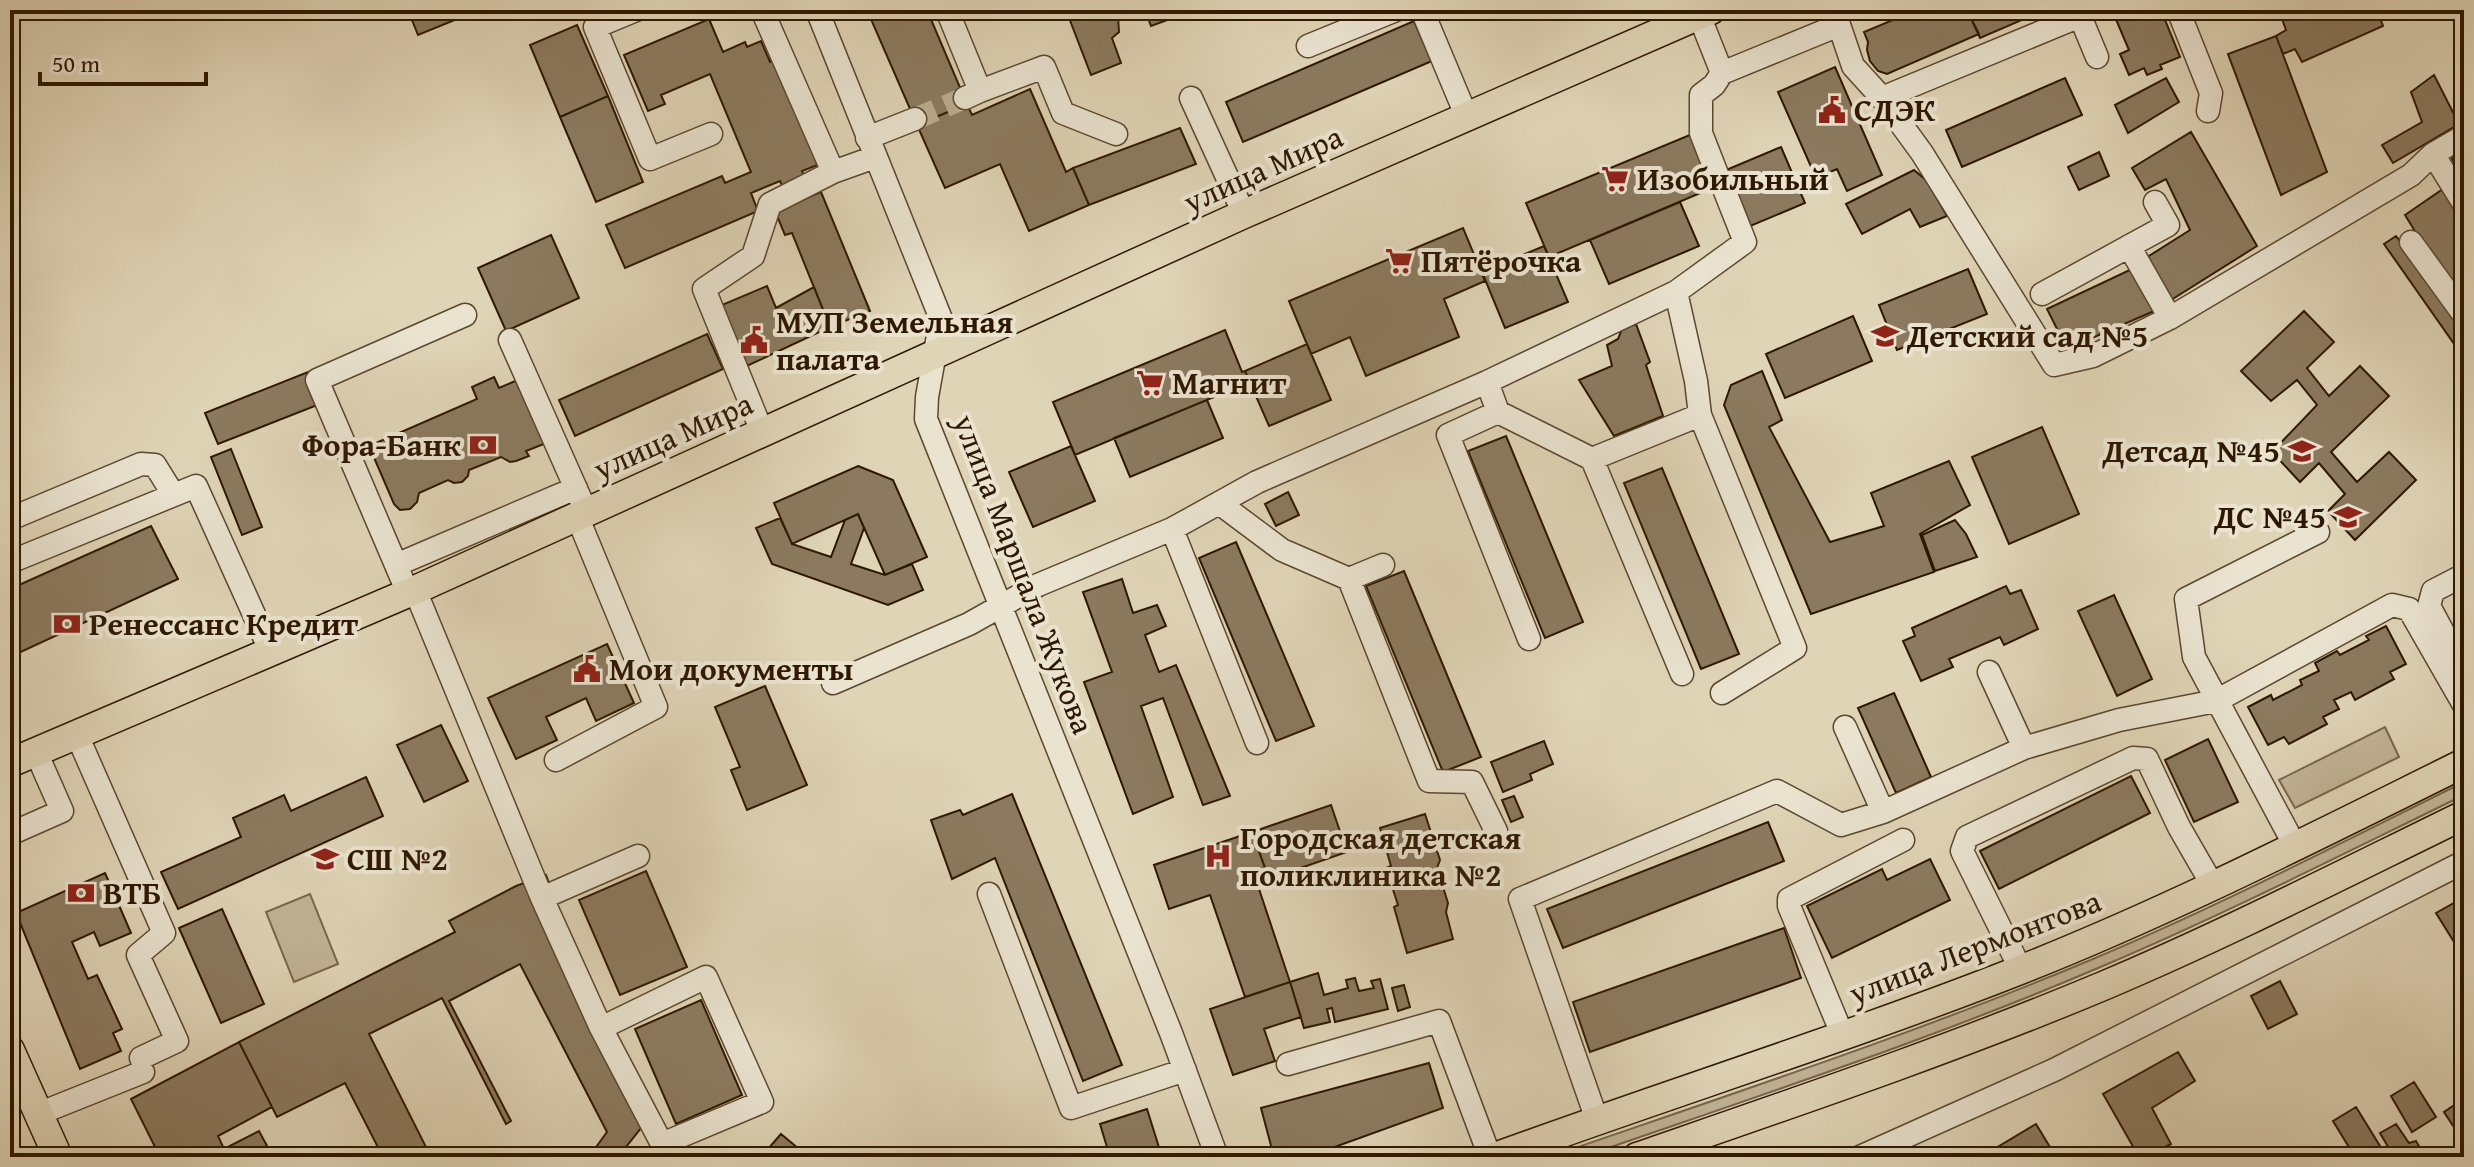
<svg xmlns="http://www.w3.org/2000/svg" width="2474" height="1167" font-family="'Gentium Book Plus',serif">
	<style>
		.green { fill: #c1b497; stroke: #78664c; stroke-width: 2 }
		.building { fill: #8b7a5f; stroke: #2f1800; stroke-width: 2 }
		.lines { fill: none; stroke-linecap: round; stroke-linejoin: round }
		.minor-tunnel { stroke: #bcae92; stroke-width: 22; stroke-dasharray: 22 11; stroke-linecap: butt }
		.minor-casing { stroke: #5b472e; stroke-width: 25 }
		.major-casing { stroke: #2f1800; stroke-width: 31 }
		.minor { stroke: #eae3d0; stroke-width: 22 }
		.major { stroke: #dfd4b6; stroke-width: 28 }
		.labels { text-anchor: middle; stroke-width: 8; stroke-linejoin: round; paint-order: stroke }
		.poi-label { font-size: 32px; font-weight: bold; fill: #2f1800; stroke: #eae3d0; text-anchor: start }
		.street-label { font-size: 32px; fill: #2f1800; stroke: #eae3d0 }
	</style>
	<rect width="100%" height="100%" fill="#dfd4b6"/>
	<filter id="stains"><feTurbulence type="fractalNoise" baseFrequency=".0025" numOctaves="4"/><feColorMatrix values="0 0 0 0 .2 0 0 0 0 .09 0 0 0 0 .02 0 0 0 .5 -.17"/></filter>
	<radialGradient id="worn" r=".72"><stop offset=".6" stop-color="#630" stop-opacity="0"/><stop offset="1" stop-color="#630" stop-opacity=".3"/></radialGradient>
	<path class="green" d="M2385,727L2399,757L2295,808L2279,780Z
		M2464,782V795C2343,854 2223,915 2098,968C1930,1040 1755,1097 1582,1157H1549C1731,1094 1915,1034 2093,959C2219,906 2341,843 2464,782Z
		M310,894L338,964L294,982L266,912Z"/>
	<path class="building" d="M408,10H479L418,35Z
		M867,10H927L967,104L917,125Z
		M1066,10H1124L1126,13L1118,16L1119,32L1112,38L1121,63L1091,75Z
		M1145,10H1186L1187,13L1151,26Z
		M1900,10H1967L1979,34L1887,74L1878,71L1870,61L1867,50L1868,42L1864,32L1893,20Z
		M1967,10H2045L1980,38Z
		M2112,10H2161L2180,57L2160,65L2162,69L2147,75L2144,68L2129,75L2120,54L2129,50Z
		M2296,10H2377L2383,26L2302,62L2295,49L2283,54L2276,36L2286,30L2281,16Z
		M709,19L723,52L745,42L747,47L761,41L770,62L775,60L820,164L802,171L804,176L782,186L780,181L751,193L758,211L625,268L606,225L722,176L725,183L751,172L710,74L661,95L665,104L648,111L624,55Z
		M1414,21L1432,61L1243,142L1226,102Z
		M577,25L608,96L560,117L530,45Z
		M2276,36L2327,172L2281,195L2228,54Z
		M1835,67L1882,175L1847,191L1837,169L1816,178L1778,92Z
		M2434,75L2459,124L2393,163L2382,145L2422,122L2411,92Z
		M2065,78L2082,115L1962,167L1946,130Z
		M2166,78L2179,102L2128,133L2115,105Z
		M1030,89L1066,172L1073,168L1089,205L1029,231L1000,164L945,188L917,125L967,104L972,115Z
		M608,96L643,182L596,202L560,117Z
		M1180,128L1196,164L1089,205L1073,168Z
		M1697,132L1724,183L1549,257L1526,203Z
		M2191,132L2257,246L2168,302L2141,261L2190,230L2166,179L2145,190L2132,168Z
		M2464,146V182L2449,153Z
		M1781,147L1805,203L1743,229L1719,173Z
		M2099,152L2109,176L2079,190L2068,167Z
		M1914,170L1927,181L1947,216L1920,227L1910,209L1862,234L1846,204Z
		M2443,189L2464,221V297L2452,291L2405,215Z
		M821,192L870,311L830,327L792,233L785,235L775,211Z
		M1680,202L1699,246L1609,284L1590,240Z
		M1463,228L1485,281L1444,299L1459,337L1366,376L1350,337L1311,354L1289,301Z
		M551,235L579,298L506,331L478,268Z
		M2396,236L2464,325V358L2384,244Z
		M1544,246L1568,302L1505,328L1482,272Z
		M2136,267L2161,308L2067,349L2047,309Z
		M1968,269L1987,314L1897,350L1879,305Z
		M767,286L776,308L814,287L830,327L747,366L722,305Z
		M2304,311L2334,342L2307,368L2329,396L2360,366L2389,396L2331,452L2357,482L2389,452L2416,480L2355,540L2328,511L2345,494L2319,463L2300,482L2272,452L2317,405L2297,380L2271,401L2241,371Z
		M1853,316L1872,361L1785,398L1766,354Z
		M1636,324L1650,362L1646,365L1663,416L1614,436L1579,380L1612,366L1607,345L1618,339L1622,329Z
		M1225,330L1242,372L1245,371L1250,382L1075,455L1053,402Z
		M707,334L723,369L575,436L559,400Z
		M1307,344L1331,400L1269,426L1245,371Z
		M1762,371L1782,420L1769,427L1830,542L1884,526L1871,493L1949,461L1970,505L1920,534L1934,572L1811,614L1724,405L1731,385Z
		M308,372L320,404L218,444L205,413Z
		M494,377L499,388L522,378L549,442L526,451L529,456L516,461L510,462L501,457L469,470L468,476L462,482L454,483L448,480L419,493L417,502L410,509L400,510L394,504L369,446L477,399L472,387Z
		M1207,400L1223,438L1130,477L1114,438Z
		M2042,427L2079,514L2009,544L1972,457Z
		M1506,436L1583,622L1545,638L1468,451Z
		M1071,446L1095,501L1033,527L1009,472Z
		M231,449L262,527L242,535L211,457Z
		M858,466L893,480L927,557L885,575L858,514L792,544L774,503Z
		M1662,468L1739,654L1701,669L1624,483Z
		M1288,492L1299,515L1276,526L1265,504Z
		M858,514L864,528L851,564L885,575L912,564L923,590L888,605L772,564L756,528L780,518L792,544L831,557L845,520Z
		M1955,520L1966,534L1977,557L1935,571L1922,535Z
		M151,526L178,579L10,657V589Z
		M1236,542L1314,726L1276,741L1199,558Z
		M1404,571L1481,757L1443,772L1366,586Z
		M1122,579L1133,613L1157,605L1166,626L1145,635L1159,672L1176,665L1230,796L1203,805L1163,698L1141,706L1173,797L1133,814L1084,682L1112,672L1083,592Z
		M2006,586L2010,594L2021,590L2038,629L2004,645L2000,637L1949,659L1953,667L1921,681L1903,641L1915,636L1912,628Z
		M2114,595L2152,679L2117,696L2078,611Z
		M2386,626L2406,664L2390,672L2394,679L2355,700L2351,692L2334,700L2339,709L2323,717L2327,724L2289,744L2284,737L2268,745L2248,707L2271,695L2273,700L2302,685L2300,680L2319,671L2315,663L2337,651L2340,655L2369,640L2366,636Z
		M607,644L634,703L596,721L586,698L546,717L557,740L516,759L488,698Z
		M765,686L807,785L747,810L731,770L740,767L715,707Z
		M1894,693L1931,777L1896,793L1858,708Z
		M441,725L468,781L424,802L397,745Z
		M2208,739L2238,802L2194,822L2165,760Z
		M1544,741L1553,764L1530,774L1532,780L1503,792L1491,762Z
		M2131,776L2150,813L1999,889L1980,851Z
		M366,777L383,816L178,909L161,872L241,837L233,818L284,795L291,811Z
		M1012,794L1122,1065L1083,1081L995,858L952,879L931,820L960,810L963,815Z
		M1514,796L1523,817L1511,822L1502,800Z
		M1331,805L1347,852L1269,879L1252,832Z
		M1425,814L1440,860L1437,868L1448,903L1446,912L1453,939L1407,953L1394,907L1398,905L1386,868L1391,866L1380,828Z
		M1768,822L1784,861L1563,948L1547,909Z
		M1252,832L1269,879L1257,883L1290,982L1245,997L1210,895L1169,909L1154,865Z
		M1930,859L1950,900L1832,958L1807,906L1882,869L1887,880Z
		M646,871L687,967L620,995L579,900Z
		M105,873L131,933L100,946L94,932L72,942L88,979L97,975L122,1029L113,1033L121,1051L80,1069L16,913Z
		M546,875L641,1128L618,1157H582L586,1151L591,1154L607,1132L520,964L449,1001L511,1121L506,1124L442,998L369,1034L431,1157H383L345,1083L277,1117L239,1042L455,932L449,921L516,886Z
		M2459,900L2464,908V936L2454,942L2436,913Z
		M222,909L264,1004L221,1023L179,928Z
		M1784,928L1801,978L1590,1052L1573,1002Z
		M1318,973L1324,995L1348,988L1346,980L1355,978L1359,991L1374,988L1371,981L1380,979L1388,1009L1335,1022L1332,1008L1327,1009L1330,1022L1304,1028L1290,982Z
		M2280,981L2297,1014L2268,1029L2251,996Z
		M1290,982L1301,1017L1264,1029L1275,1061L1233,1075L1210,1009Z
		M1404,985L1410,1007L1398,1011L1392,988Z
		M701,1000L742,1095L676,1124L635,1029Z
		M239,1042L272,1107L218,1136L224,1149L259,1131L273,1157H160L131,1099Z
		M2178,1052L2195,1081L2152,1108L2171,1144L2146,1157H2139L2103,1094Z
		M1429,1063L1443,1108L1307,1157H1274L1261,1108Z
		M2414,1082L2436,1117L2412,1132L2391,1096Z
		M2462,1100L2464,1103L2463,1141L2444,1112Z
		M2356,1107L2383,1151L2372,1157H2355L2333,1121Z
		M1147,1109L1162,1157H1110L1100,1124Z
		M2036,1124L2056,1157H1981Z
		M2396,1124L2409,1143L2416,1141L2425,1157H2394L2380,1133Z
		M781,1134L805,1154L803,1157H761Z"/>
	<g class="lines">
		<path class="minor-tunnel" d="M915,119L965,98"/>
		<g class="minor-casing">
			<path id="minor" d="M636,10L595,27L650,159L711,134
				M762,10L833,172
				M817,10L941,319L927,397L926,419L1171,1033L1217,1157
				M947,10L980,91L965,98
				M1422,10L1466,115
				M1697,10L1722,73L1714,85L1701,95V133L1717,174
				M1834,10L1853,66L1882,98L2080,16L2097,57
				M2178,10L2211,93L2208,111
				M1308,46L1396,10
				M1722,73L1839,25
				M980,91L1044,67L1063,113L1116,134
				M1191,98L1244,214
				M1882,98L1922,153L2054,365L2093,356L2170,318L2129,246
				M867,138L915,119
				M2433,154L2464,136
				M2411,242L2464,315
				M2042,294L2168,225L2155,202
				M2170,318L2411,175L2433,154L2464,204
				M510,340L581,500
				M1487,382L1676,292L1745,242L1722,184
				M1498,412L1448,435L1529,639
				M1700,415L1795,648L1722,693
				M763,434L704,289L753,256L770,204L833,172L875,157
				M1592,459L1682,674
				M1219,503L1282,550L1349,579L1429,781L1472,782L1496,831
				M10,519L141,464L155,465L173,494
				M1172,529L1257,743
				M10,562L196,486L271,652
				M396,565L576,488
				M2464,575L2433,591L2429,606L2464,671
				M1349,579L1383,565
				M415,590L542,898L601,1028L662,1144L762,1102L706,977L601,1028
				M408,593L317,380L465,315
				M1989,672L2024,748
				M833,683L969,624L1038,585L1172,529L1257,482L1487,382L1498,412L1592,459L1700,415L1696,381L1676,292
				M1845,727L1883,812
				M77,735L164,933L138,955L177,1041L141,1058
				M556,760L656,707L577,516
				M10,834L62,811L36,752
				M2295,846L2194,657L2186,599L2318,532
				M989,894L1071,1108L1185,1070
				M542,898L638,856
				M2021,970L1962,851L1967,837L2133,758L2147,759L2179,827L2213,886
				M1842,1034L1789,906V899L1903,840
				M1288,1064L1439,1021L1490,1157
				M38,1114L143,1072
				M1597,1120L1520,899L1777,791L1841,825L1883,812L2024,748L2119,720L2216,701L2392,605L2409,609L2464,705
				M1860,1157L2054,1070L2464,862"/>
		</g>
		<g class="major-casing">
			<path id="major" d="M10,763L415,590L1244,214L1711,10
				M10,1050L58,1157
				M1495,1157C1670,1093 1847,1038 2020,970C2172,910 2318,835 2464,763
				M1637,1157C1793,1103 1950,1050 2103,986C2226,934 2345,873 2464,815"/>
		</g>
		<use href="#minor" class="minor"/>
		<use href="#major" class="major"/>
	</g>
	<defs>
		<g id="civic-bare" transform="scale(2.16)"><path d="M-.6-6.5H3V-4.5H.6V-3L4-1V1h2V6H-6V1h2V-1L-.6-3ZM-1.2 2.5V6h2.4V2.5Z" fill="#8f2418" stroke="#eae3d0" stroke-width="2.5" paint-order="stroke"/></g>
		<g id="supermarket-bare" transform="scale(2.16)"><path d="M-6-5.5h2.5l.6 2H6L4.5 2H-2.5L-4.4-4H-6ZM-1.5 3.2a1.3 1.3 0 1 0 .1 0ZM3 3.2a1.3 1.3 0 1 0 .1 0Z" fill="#8f2418" stroke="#eae3d0" stroke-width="2.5" paint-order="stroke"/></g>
		<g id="school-bare" transform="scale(2.16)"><path d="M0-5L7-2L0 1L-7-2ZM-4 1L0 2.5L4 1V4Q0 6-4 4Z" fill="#8f2418" stroke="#eae3d0" stroke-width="2.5" paint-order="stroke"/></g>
		<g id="bank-bare" transform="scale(2.16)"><path d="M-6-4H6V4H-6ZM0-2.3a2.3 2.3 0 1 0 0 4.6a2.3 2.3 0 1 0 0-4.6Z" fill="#8f2418" stroke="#eae3d0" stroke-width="2.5" paint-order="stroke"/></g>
		<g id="hospital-bare" transform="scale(2.16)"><path d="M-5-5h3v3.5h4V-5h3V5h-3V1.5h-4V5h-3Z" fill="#8f2418" stroke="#eae3d0" stroke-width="2.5" paint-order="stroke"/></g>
	</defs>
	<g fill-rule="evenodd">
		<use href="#civic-bare" x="1832" y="110"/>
		<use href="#supermarket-bare" x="1615" y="179"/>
		<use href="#supermarket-bare" x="1399" y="261"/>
		<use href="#school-bare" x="1885" y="336"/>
		<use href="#civic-bare" x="754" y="340"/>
		<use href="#supermarket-bare" x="1150" y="383"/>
		<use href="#bank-bare" x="483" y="445"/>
		<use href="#school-bare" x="2302" y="451"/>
		<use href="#school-bare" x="2348" y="517"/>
		<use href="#bank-bare" x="67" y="624"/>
		<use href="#civic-bare" x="587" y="669"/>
		<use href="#hospital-bare" x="1218" y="856"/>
		<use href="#school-bare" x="325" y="859"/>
		<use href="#bank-bare" x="81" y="893"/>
	</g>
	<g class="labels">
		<g class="poi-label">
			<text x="1854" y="121">СДЭК</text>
			<text x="1637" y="190">Изобильный</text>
			<text x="1421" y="272">Пятёрочка</text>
			<text x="776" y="333">МУП Земельная<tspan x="776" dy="37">палата</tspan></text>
			<text x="1907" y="347">Детский сад №5</text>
			<text x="1172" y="394">Магнит</text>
			<text x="461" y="456" text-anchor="end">Фора-Банк</text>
			<text x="2280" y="462" text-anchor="end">Детсад №45</text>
			<text x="2326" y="528" text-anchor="end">ДС №45</text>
			<text x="89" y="635">Ренессанс Кредит</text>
			<text x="609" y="680">Мои документы</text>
			<text x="1240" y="849">Городская детская<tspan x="1240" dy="37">поликлиника №2</tspan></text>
			<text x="347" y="870">СШ №2</text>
			<text x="103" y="904">ВТБ</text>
		</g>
		<g class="street-label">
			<text transform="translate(1263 169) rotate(-24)" y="11">улица Мира</text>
			<text transform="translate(673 436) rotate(-24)" y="11">улица Мира</text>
			<text transform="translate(1024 574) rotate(69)" y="11">улица Маршала Жукова</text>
			<text transform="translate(1975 947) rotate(-21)" y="11">улица Лермонтова</text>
		</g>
	</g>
	<rect width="2474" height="1167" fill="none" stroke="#dfd4b6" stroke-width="40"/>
	<rect x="12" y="12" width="2450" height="1143" fill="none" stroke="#2f1800" stroke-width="4"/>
	<rect x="20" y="20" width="2434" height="1127" fill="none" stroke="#2f1800" stroke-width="2"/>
	<path d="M40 72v12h166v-12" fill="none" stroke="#2f1800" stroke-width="4"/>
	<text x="52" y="72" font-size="24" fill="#2f1800" stroke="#eae3d0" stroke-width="6" paint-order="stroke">50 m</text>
	<rect width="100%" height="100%" filter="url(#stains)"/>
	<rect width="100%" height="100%" fill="url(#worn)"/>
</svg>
